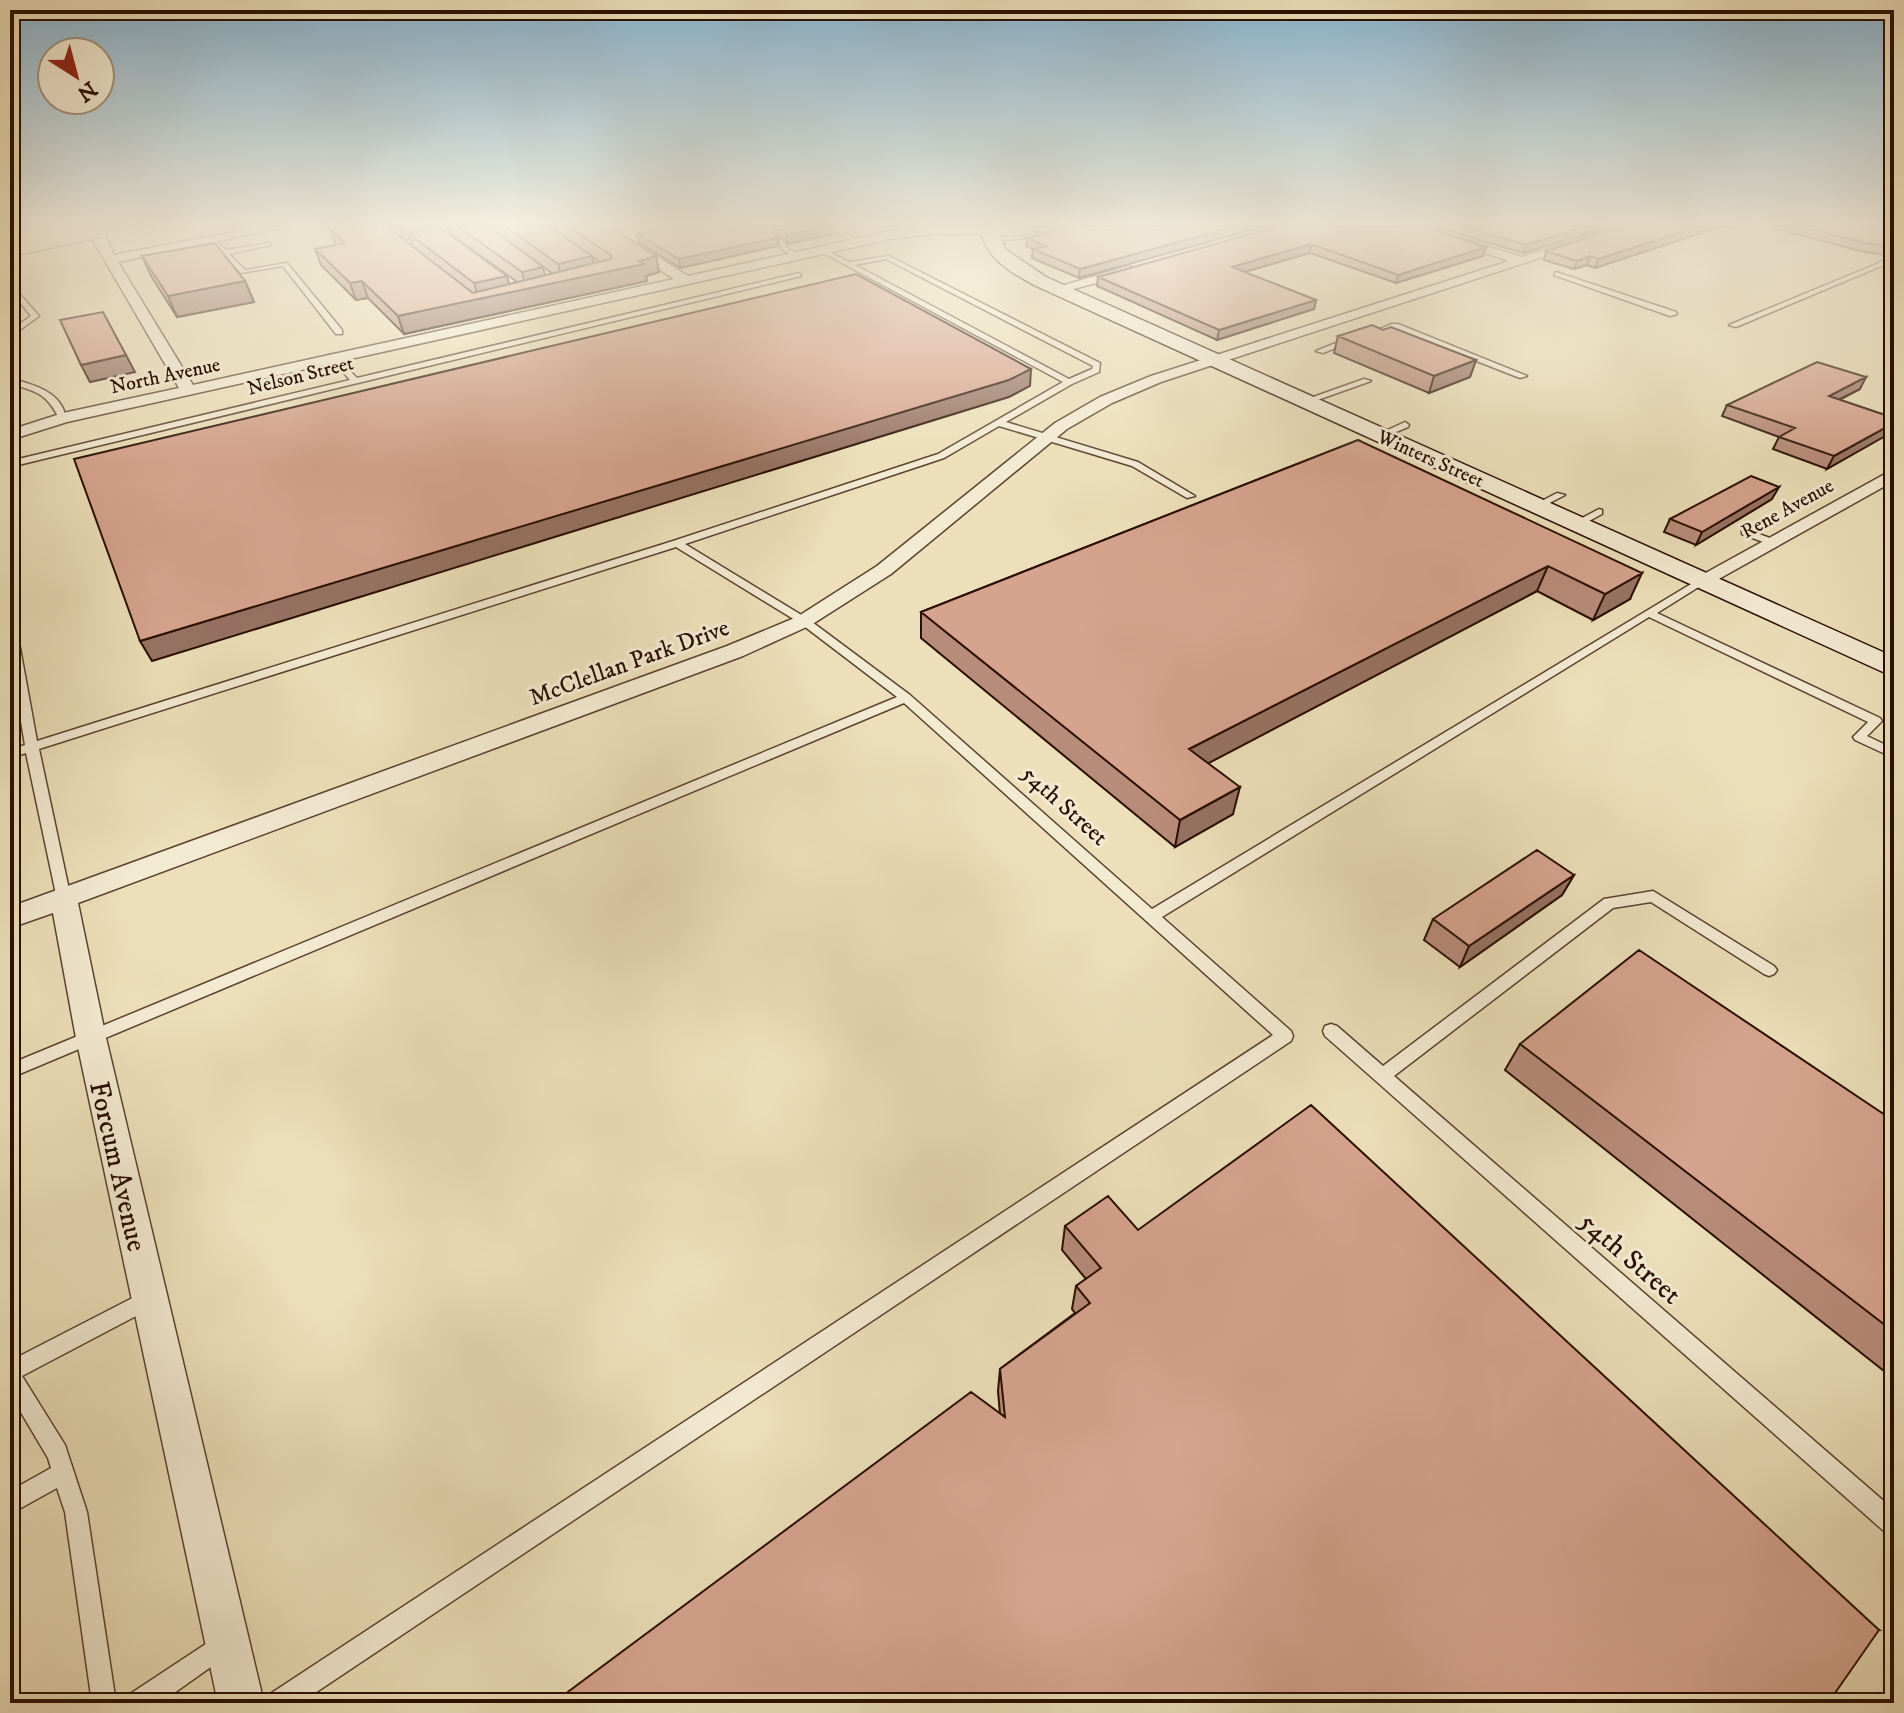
<svg xmlns="http://www.w3.org/2000/svg" width="1904" height="1713" font-family="'IM FELL DW Pica',serif">
	<style>
		.lines { fill: none; stroke-linecap: round; stroke-linejoin: round }
		.service-casing { stroke: #5a422f; stroke-width: 3 }
		.minor-casing { stroke: #5a422f; stroke-width: 3 }
		.secondary-casing { stroke: #290e01; stroke-width: 3 }
		.service { fill: #f3ead2; fill-rule: evenodd }
		.minor { fill: #f3ead2; fill-rule: evenodd }
		.secondary { fill: #f3ead2; fill-rule: evenodd }
		.rail { stroke: #290e01; stroke-width: 3; stroke-dasharray: 7 7; stroke-linecap: butt }
		.motorway-bridge-casing { stroke: #290e01; stroke-width: 25; stroke-linecap: butt }
		.motorway-bridge { stroke: #ecdfb9; stroke-width: 23 }
		.wall { fill: #b88c7a; stroke: #290e01; stroke-width: 2; fill-rule: evenodd }
		.shaded-wall { fill: #967263; stroke: #290e01; stroke-width: 2 }
		.building { fill: #d6a38e; stroke: #290e01; stroke-width: 2 }
		.labels { text-anchor: middle; stroke-width: 6; stroke-linejoin: round; paint-order: stroke }
		.far-street-label { font-size: 20px; fill: #290e01; stroke: #f3ead2 }
		.street-label { font-size: 24px; fill: #290e01; stroke: #f3ead2 }
		.near-street-label { font-size: 28px; fill: #290e01; stroke: #f3ead2 }
	</style>
	<rect width="100%" height="100%" fill="#ecdfb9"/>
	<filter id="stains"><feTurbulence type="fractalNoise" baseFrequency=".0025" numOctaves="4"/><feColorMatrix values="0 0 0 0 .2 0 0 0 0 .09 0 0 0 0 .02 0 0 0 .5 -.17"/></filter>
	<radialGradient id="worn" r=".72"><stop offset=".6" stop-color="#630" stop-opacity="0"/><stop offset="1" stop-color="#630" stop-opacity=".3"/></radialGradient>
	<g class="lines">
		<g class="service-casing">
			<path id="service" d="M823,226H831L863,242L858,243Z
				M1054,233L1052,236L990,241L987,239Z
				M211,240H215L226,250L270,243V245L229,254L245,270L287,263L342,330V334H336L283,266L241,273L223,255H215V253L219,252Z
				M778,240H782L788,249L799,255V257L784,251Z
				M822,248L849,262L889,256L1100,363L1099,372L1072,384L1006,422L1138,462L1195,496L1187,498L1132,466L999,426L944,458L685,544L808,619L910,695L1152,909L1701,578L1705,579V583L1657,613L1880,718L1882,721L1867,736L1894,749V758L1855,740L1853,737L1868,722L1649,617L1162,917L1291,1031L1293,1036L1291,1041L300,1703H267L270,1694L1273,1035L904,703L10,1078V1064L897,697L800,623L676,547L39,749L71,899L69,903H59L57,899L26,753L10,758V750L25,745L10,658V623L16,626L37,741L673,541L938,454L1063,382L820,251ZM886,259L1093,366L1092,369L1069,379L855,265Z
				M1884,261L1886,264L1736,327L1729,325Z
				M1556,272L1676,312L1677,314L1670,316L1554,275Z
				M799,273L801,276L10,467V461L350,380L331,358L335,356L357,378Z
				M16,290L39,316L10,337V331L31,316L12,292Z
				M1392,324H1398L1527,376L1520,378L1395,329L1374,335L1370,333Z
				M1351,337L1358,339L1323,353L1316,351Z
				M10,364L14,366L20,381C41,387 64,396 66,420H60C48,396 39,391 13,385L10,378Z
				M1364,379L1371,381L1309,403L1302,401Z
				M1405,422L1409,425L1408,427L1384,437L1377,435Z
				M1557,493L1565,495L1540,508L1532,506Z
				M1599,509L1602,510V514L1580,526L1571,524Z
				M1746,529L1775,540L1776,542L1771,545L1742,534V530Z
				M1653,891L1774,966L1777,970L1774,974L1769,976L1764,974L1651,902L1613,908L1394,1076L1894,1510V1536L1886,1533L1376,1081L1325,1036L1323,1031L1325,1026L1331,1024L1337,1026L1383,1066L1604,899Z
				M148,1290L155,1292L158,1299L155,1306L22,1376L65,1445L87,1512L116,1703H92L65,1512L57,1488L10,1514V1491L51,1468L48,1458L10,1394V1361Z
				M224,1632L232,1636L236,1644L232,1652L160,1703H127L130,1694Z"/>
		</g>
		<g class="minor-casing">
			<path id="minor" d="M99,226H111L105,234L114,255L264,226H289L118,262L193,385L674,279L594,226H608L688,276L891,231L931,226H988L994,230L988,234H931L891,239L67,422L10,440V430L63,413L179,388L94,242L93,234Z
				M1403,226H1422L1522,257L1619,226H1637L1161,382L1112,403L1067,429L891,574L811,625L743,656L78,903L106,1038L264,1703H218L76,1038L53,913L10,928V907L727,646L797,617L877,566L1055,423L1100,397L1151,376L1509,261Z
				M1894,255V263L1884,267L1878,263Z
				M1129,266L1135,270L1134,273L1058,293L1051,289Z
				M1894,469V481L1708,585L1701,587L1691,581Z"/>
		</g>
		<g class="secondary-casing">
			<path id="secondary" d="M981,226H997L1005,249L1046,277L1894,657V677L1034,285C1009,271 983,257 981,226Z"/>
		</g>
		<use href="#service" class="service"/>
		<use href="#minor" class="minor"/>
		<use href="#secondary" class="secondary"/>
		<path class="rail" d="M10,236L30,226
			M10,255L59,226"/>
		<g class="motorway-bridge-casing">
			<path id="motorway-bridge" d="M10,245L99,226"/>
		</g>
		<use href="#motorway-bridge" class="motorway-bridge"/>
	</g>
	<path class="wall" d="M386,226H596L606,232L656,256L659,272L646,276L647,281L404,334L368,298L356,300L321,265L315,249L336,245L329,228ZM447,233H449L517,282L509,284L507,276ZM410,239L413,247L403,240ZM511,243L553,274L545,276ZM593,257L600,262L594,264Z
		M831,226L832,234L788,244L784,238L778,237V246L680,268L639,242L637,234Z
		M1023,226H1265L1079,278L1032,258L1033,249L1026,246L1027,238L1055,231L1036,232Z
		M1280,226L1486,247L1483,256L1396,283L1310,253L1244,272L1316,300L1314,309L1217,340L1097,286L1098,277Z
		M1433,226H1609L1523,253Z
		M1624,226H1738L1733,228L1726,226L1707,231L1595,268L1587,265L1574,269L1544,260L1546,251Z
		M1765,226H1894V252L1886,255L1860,251Z
		M142,256L245,281L254,302L177,317L151,276Z
		M1383,330L1476,360L1470,377L1429,393L1334,353L1338,336Z
		M1860,389L1839,400L1894,418V429L1892,432L1827,469L1773,449L1779,437L1722,416L1727,405Z
		M1358,440L1630,599L1593,620L1537,591L1208,763L1233,814L1175,847L921,638V612Z
		M1772,499L1696,545L1664,532L1670,519Z
		M1574,875L1562,895L1460,967L1424,940L1433,919Z
		M1520,1044L1894,1121V1379L1505,1070Z
		M1065,1226L1138,1230L1879,1630L553,1703L1000,1414L998,1391L1000,1369L1075,1313L1072,1309L1076,1286L1086,1279L1062,1250Z"/>
	<path class="shaded-wall" d="M399,226H447L449,233L415,238L408,233L410,239L403,240Z
		M831,226L832,234L788,244L787,235Z
		M846,226H864L846,230Z
		M1237,226H1265L1079,278L1080,269Z
		M1586,226H1609L1523,253L1526,245Z
		M1700,226H1726L1707,231L1595,268L1598,259Z
		M777,229L778,246L680,268L679,259Z
		M1311,244L1310,253L1230,276L1232,267Z
		M1894,246V252L1886,255L1891,247Z
		M1486,247L1483,256L1396,283L1398,275Z
		M592,256L596,272L562,280L558,264Z
		M656,256L659,272L646,276L647,281L404,334L398,316L639,261Z
		M1590,256L1587,265L1574,269L1577,261Z
		M543,267L547,284L526,289L522,272Z
		M507,276L511,292L479,299L474,283Z
		M245,281L254,302L177,317L168,296Z
		M362,281L368,298L356,300L350,283Z
		M1316,300L1314,309L1217,340L1219,330Z
		M126,355L135,372L90,382L81,365Z
		M1476,360L1470,377L1429,393L1434,376Z
		M1031,369L1030,386L1009,397L152,661L140,641Z
		M1866,377L1860,389L1822,408L1829,396Z
		M1894,423V429L1892,432L1827,469L1834,456Z
		M1779,487L1772,499L1696,545L1702,532Z
		M1548,566L1537,591L1184,776L1189,749Z
		M1642,573L1630,599L1593,620L1605,594Z
		M1240,787L1233,814L1175,847L1180,820Z
		M1574,875L1562,895L1460,967L1469,946Z"/>
	<path class="building" d="M340,226H386L473,293L611,259V255L567,226H596L606,232L616,230L656,256L639,261L644,264L398,316L362,281L350,283L315,249L345,243L329,228Z
		M457,226H488L543,267L522,272Z
		M505,226H549L592,256L558,264Z
		M674,226H828L787,235L784,230L777,229L774,231L777,238L679,259L637,234Z
		M1056,226H1237L1080,269L1033,249L1046,246L1027,238L1055,231Z
		M1280,226H1421L1486,247L1398,275L1311,244L1232,267L1316,300L1219,330L1098,277Z
		M1462,226H1586L1526,245Z
		M1624,226H1700L1598,259L1590,256L1577,261L1546,251Z
		M1800,226H1894V246L1891,247L1865,243Z
		M439,227L507,276L474,283L408,233Z
		M215,243L245,281L168,296L142,256Z
		M856,274L1031,369L1009,380L140,641L74,459Z
		M103,312L126,355L81,365L60,320Z
		M1372,325L1383,330L1391,327L1476,360L1434,376L1338,336Z
		M1817,362L1866,377L1829,396L1894,418V423L1834,456L1779,437L1795,428L1727,405Z
		M1358,440L1642,573L1605,594L1548,566L1189,749L1240,787L1180,820L921,612Z
		M1751,476L1779,487L1702,532L1670,519Z
		M1537,850L1574,875L1469,946L1433,919Z
		M1639,950L1894,1121V1332L1520,1044Z
		M1311,1105L1879,1630L1828,1703H553L971,1392L1005,1417L1000,1369L1090,1303L1076,1286L1101,1268L1065,1226L1108,1196L1138,1230Z"/>
	<linearGradient id="sky" x2="0" y2="1"><stop stop-color="#89b7d4"/><stop offset="0.48" stop-color="#f6f1e0"/><stop offset="1" stop-color="#f6f1e0" stop-opacity="0"/></linearGradient>
	<rect width="1904" height="466" fill="url(#sky)"/>
	<g class="labels">
		<g class="far-street-label">
			<text transform="translate(165 375) rotate(-12)" y="7">North Avenue</text>
			<text transform="translate(300 375) rotate(-14)" y="7">Nelson Street</text>
			<text transform="translate(1431 458) rotate(24)" y="7">Winters Street</text>
			<text transform="translate(1787 508) rotate(-29)" y="7">Rene Avenue</text>
		</g>
		<g class="street-label">
			<text transform="translate(629 662) rotate(-20)" y="8">McClellan Park Drive</text>
			<text transform="translate(1065 805) rotate(42)" y="8">54th Street</text>
		</g>
		<g class="near-street-label">
			<text transform="translate(119 1166) rotate(77)" y="10">Forcum Avenue</text>
			<text transform="translate(1631 1257) rotate(41)" y="10">54th Street</text>
		</g>
	</g>
	<rect width="1904" height="1713" fill="none" stroke="#ecdfb9" stroke-width="40"/>
	<rect x="12" y="12" width="1880" height="1689" fill="none" stroke="#290e01" stroke-width="4"/>
	<rect x="20" y="20" width="1864" height="1673" fill="none" stroke="#290e01" stroke-width="2"/>
	<g transform="translate(76 76) rotate(144)"><circle r="38" fill="#f3ead2" stroke="#a2927e" stroke-width="2"/>
	<path d="M0-6L14 30L0 20L-14 30Z" fill="#8f2418"/>
	<text y="-12" font-size="22" font-weight="bold" text-anchor="middle" fill="#290e01">N</text>
	</g>
	<rect width="100%" height="100%" filter="url(#stains)"/>
	<rect width="100%" height="100%" fill="url(#worn)"/>
</svg>
